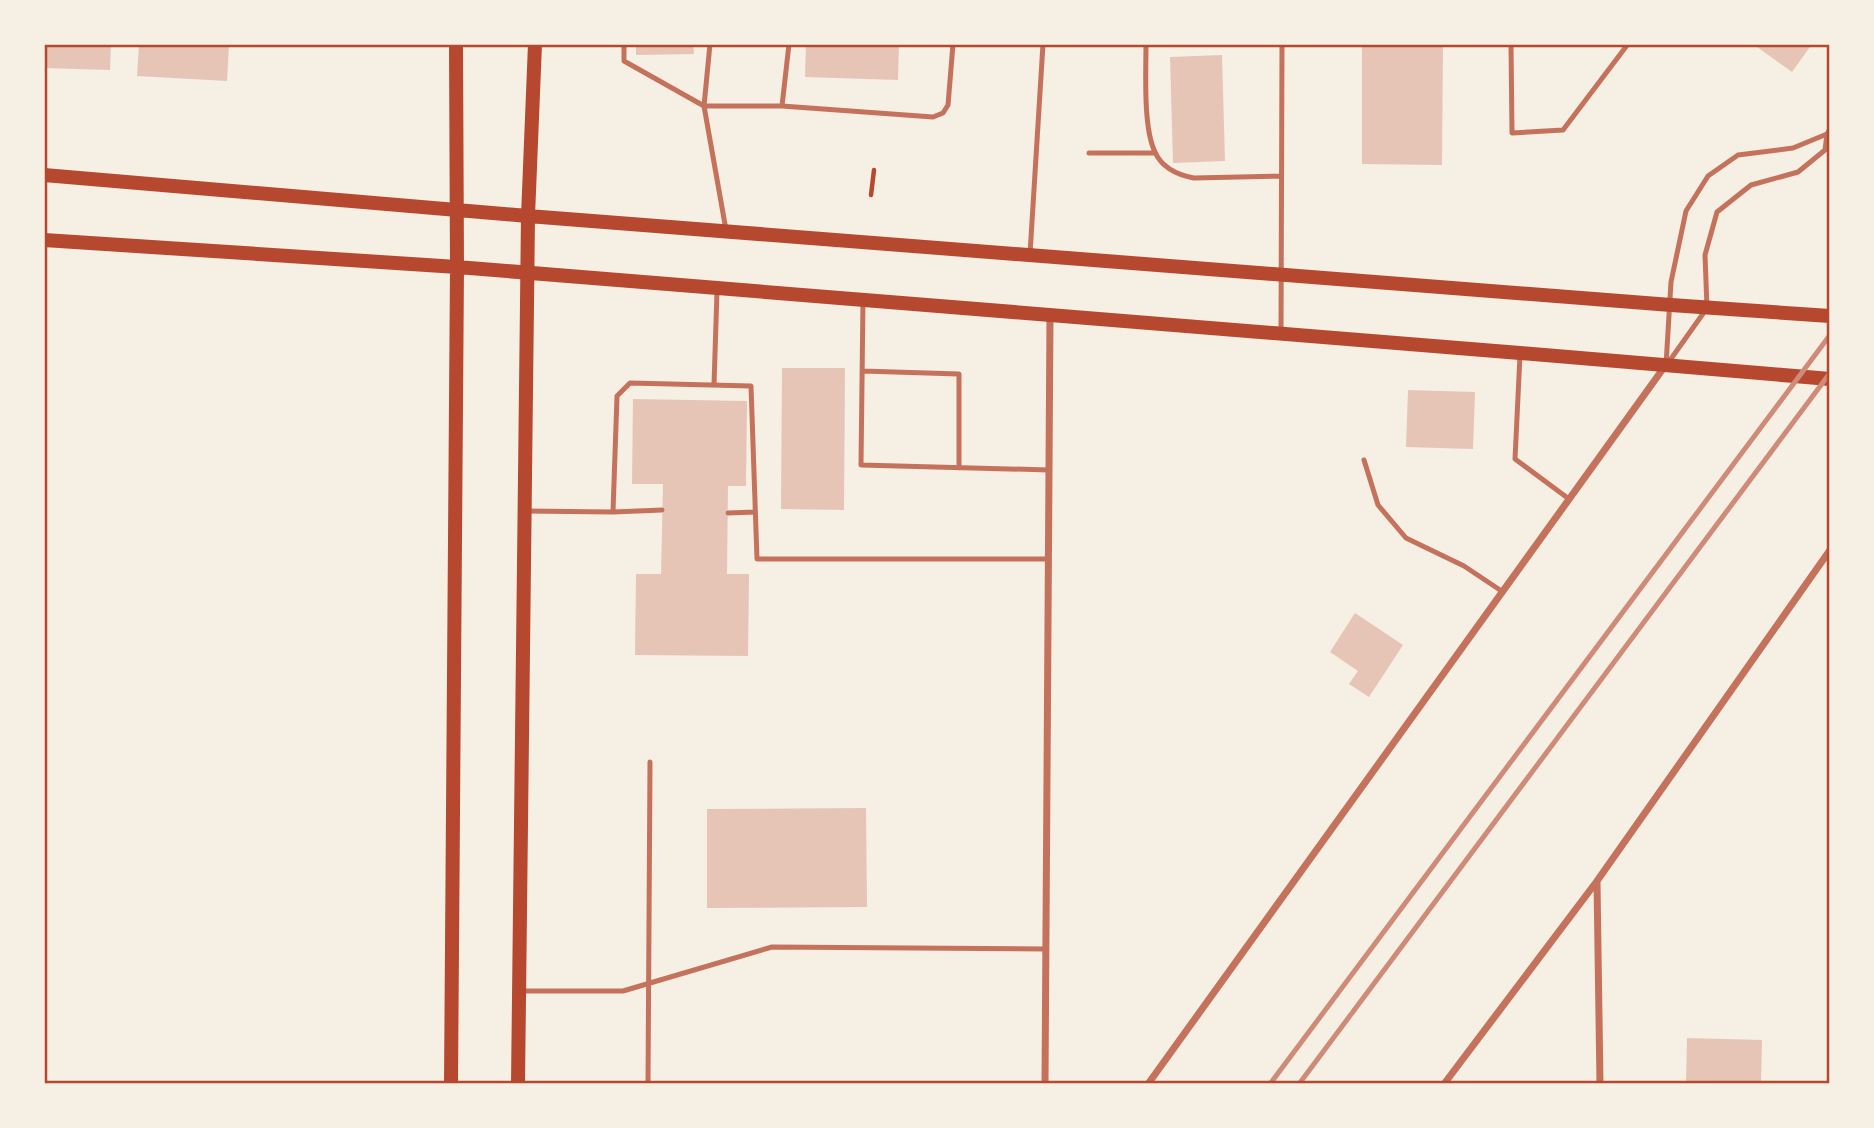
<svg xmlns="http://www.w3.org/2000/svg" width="1874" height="1128" font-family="Helvetica,sans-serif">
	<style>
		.building { fill: #e6c5b7 }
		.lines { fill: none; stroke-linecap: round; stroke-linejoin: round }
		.path { stroke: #b5482f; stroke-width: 4.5 }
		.service { stroke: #c5725c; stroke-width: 5 }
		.minor { stroke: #c5725c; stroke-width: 7 }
		.secondary { stroke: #b5482f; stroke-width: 14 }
		.rail { stroke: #cf8b77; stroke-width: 5 }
		.neatline { fill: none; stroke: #b5482f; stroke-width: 2.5 }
	</style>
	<rect width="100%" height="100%" fill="#f6efe4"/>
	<path class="building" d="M44,44H111L110,70L44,68Z
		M139,44H229L227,81L137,76Z
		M636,44H693L694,54L636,55Z
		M806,44H899L898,80L805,77Z
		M1362,44H1443L1442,165L1362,164Z
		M1753,44H1812L1792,72Z
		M1222,55L1225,161L1173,163L1170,57Z
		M782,368H845L844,510L781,509Z
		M1408,390L1475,392L1473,449L1406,447Z
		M633,399L747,401L746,486H728L727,574H749L748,656L635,655L636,574H661L663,484H632Z
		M1355,613L1403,645L1369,697L1349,684L1358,671L1330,652Z
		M866,808L867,907L707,908V809Z
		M1687,1038L1762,1040L1761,1084L1686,1083Z"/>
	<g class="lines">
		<path class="path" d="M871,195L874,170"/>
		<path class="service" d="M624,44V61L704,106L710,44
			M1146,44C1146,72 1143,128 1155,152C1162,168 1178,175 1194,178L1281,176
			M1511,44L1512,133L1563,130L1628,44
			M782,106L789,44
			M1089,153H1155
			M726,230L704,106H782L933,117L943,113L948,105L953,44
			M1030,254L1043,44
			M863,300L861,465L1049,470
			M1281,331L1282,44
			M1520,355L1515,459L1569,499
			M1668,363L1707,308L1705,255L1717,212L1751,185L1798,172L1825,150L1827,134
			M1666,365L1671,282L1686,211L1708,176L1738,155L1793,148L1827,134L1830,129
			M862,371L959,374V468
			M714,385L717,291
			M1364,460L1378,505L1406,538L1464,566L1503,592
			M525,511L613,512L617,396L630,383L751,386L757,559H1048
			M613,512L662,510
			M728,513L755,512
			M520,991H623L772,947L1046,949
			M648,1084L650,762"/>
		<path class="minor" d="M1597,882L1600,1084
			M1045,1084L1050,315
			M1148,1084L1665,366
			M1444,1084L1597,881L1830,550"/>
		<path class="secondary" d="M44,175L528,216L1671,305L1830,316
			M44,240L457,267L1520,353L1830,379
			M451,1084L457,267L456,44
			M518,1084L528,216L535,44"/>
		<path class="rail" d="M1270,1084L1830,335
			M1299,1084L1830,373"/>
	</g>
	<rect width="1874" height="1128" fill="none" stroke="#f6efe4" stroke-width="91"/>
	<rect x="46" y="46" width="1782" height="1036" class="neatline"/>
</svg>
